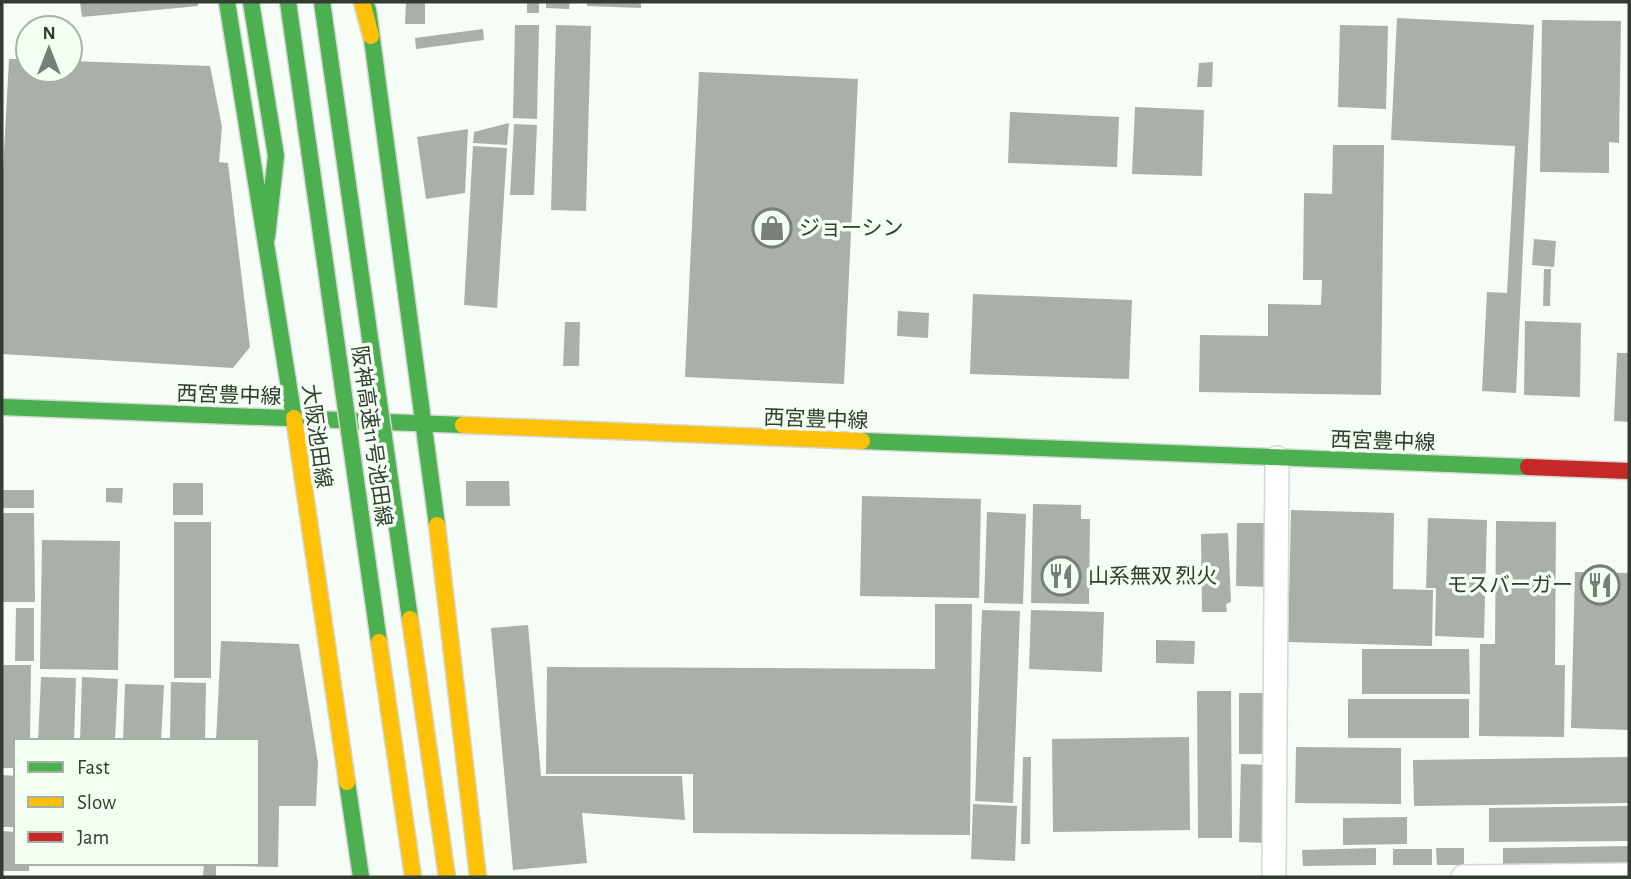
<svg xmlns="http://www.w3.org/2000/svg" width="1631" height="879" font-family="'Alegreya Sans','Noto Sans JP',sans-serif">
	<style>
		.building { fill: #a9b0a8 }
		.lines { fill: none; stroke-linecap: round; stroke-linejoin: round }
		.street-casing { stroke: #d2d9d1; stroke-width: 26 }
		.fast-casing { stroke: #d2d9d1; stroke-width: 19 }
		.slow-casing { stroke: #d2d9d1; stroke-width: 19 }
		.jam-casing { stroke: #d2d9d1; stroke-width: 19 }
		.street { stroke: #fefffe; stroke-width: 23 }
		.fast { stroke: #4caf50; stroke-width: 16 }
		.slow { stroke: #ffc107; stroke-width: 16 }
		.jam { stroke: #c62828; stroke-width: 16 }
		.fast-bridge-casing { stroke: #d3d7d3; stroke-width: 19; stroke-linecap: butt }
		.slow-bridge-casing { stroke: #d3d7d3; stroke-width: 19; stroke-linecap: butt }
		.fast-bridge { stroke: #4caf50; stroke-width: 16 }
		.slow-bridge { stroke: #ffc107; stroke-width: 16 }
		.labels { text-anchor: middle; stroke-width: 7; stroke-linejoin: round; paint-order: stroke }
		.poi-label { font-size: 21px; fill: #323c31; stroke: #f4fff3; text-anchor: start }
		.street-label { font-size: 21px; fill: #323c31; stroke: #f4fff3 }
	</style>
	<rect width="100%" height="100%" fill="#f6fcf6"/>
	<path class="building" d="M80,2H198V6L82,17Z
		M406,2H425V24H405Z
		M527,2H539V13H527Z
		M546,2H570L569,9L546,8Z
		M587,2H641V8L587,6Z
		M1397,18L1534,25L1516,393L1482,391L1487,292L1507,293L1515,146L1391,140Z
		M1542,20L1621,21L1619,143L1609,142V173L1540,172Z
		M515,25H539L537,119L513,118Z
		M556,25L591,26L586,211L551,210Z
		M1340,25L1388,26L1386,109L1338,107Z
		M483,29L484,40L416,49L415,38Z
		M9,59H28V70H70V61L210,66L222,127L219,162L228,163L250,347L233,368L2,354V189Z
		M1213,62L1212,87H1197L1199,63Z
		M699,72L858,79L844,384L685,377Z
		M1135,107L1204,110L1202,176L1132,174Z
		M1010,112L1119,117L1117,167L1008,163Z
		M509,123L507,145L473,143L474,132Z
		M514,124L537,125L534,195H510Z
		M468,129L465,193L426,199L417,137Z
		M1333,145H1384L1381,395L1199,392L1200,335L1268,336V304L1321,305L1322,280H1303L1304,193L1332,194Z
		M473,146L507,148L497,308L464,305Z
		M1534,239L1556,241L1554,267L1532,265Z
		M1544,269H1551L1550,306H1543Z
		M973,294L1132,300L1129,379L970,374Z
		M898,311L929,313L928,338L897,336Z
		M1525,321L1581,323L1580,397L1524,395Z
		M565,322H580L579,366H563Z
		M1617,353H1629V422L1614,421Z
		M466,481H509L510,506H466Z
		M173,483H203V515H173Z
		M106,488H123L122,503L106,502Z
		M2,490H34V508H2Z
		M862,496L981,499L979,598L860,596Z
		M1033,504L1081,505V519H1090L1089,604L1031,603Z
		M1291,510L1394,513L1393,589L1433,590L1432,646L1288,642Z
		M987,512L1026,514L1023,604L984,603Z
		M2,513H34L35,602H2Z
		M1428,518L1487,520L1484,638L1435,636L1436,588H1426Z
		M1496,521L1556,522L1555,665H1565L1564,737L1479,736L1480,644H1495Z
		M174,522H211V678H174Z
		M1237,523H1270L1269,587L1236,586Z
		M1228,533L1231,602L1226,604L1227,612H1202L1201,534Z
		M42,540L120,541L118,670L40,669Z
		M1575,572L1629,573V730L1571,728Z
		M935,604H972L970,835L693,833V774H546L547,667L935,669Z
		M16,608H34V661H15Z
		M982,610L1020,611L1013,803L975,801Z
		M1031,610L1104,612L1102,672L1029,669Z
		M528,625L541,776H682L685,820L582,813L587,863L513,870L491,628Z
		M1156,640L1195,641L1194,664L1156,663Z
		M221,641L299,644L318,762L316,806H279L278,867L232,866V863H257V741H216Z
		M1362,649H1469L1470,694H1362Z
		M2,665H31L30,741H16V768H2Z
		M41,677L76,678L74,741H38Z
		M82,677L118,679L115,741H80Z
		M171,682L206,683L205,739L170,738Z
		M125,684L164,685L161,741H123Z
		M1197,691H1231L1232,838H1198Z
		M1239,693H1270V754H1239Z
		M1348,699H1469V738H1348Z
		M1189,737L1190,830L1053,832L1052,739Z
		M1296,747L1401,748V804L1295,803Z
		M1023,757H1031L1030,844H1021Z
		M1629,757V803L1414,806L1413,760Z
		M1241,764L1273,765L1270,843L1239,842Z
		M2,775L16,776V827H2Z
		M973,804L1017,806L1015,861L971,859Z
		M1629,806V841L1489,842V808Z
		M1407,817V844L1343,845V818Z
		M2,831L16,832V863H29V871H2Z
		M1629,846V863L1503,864V848Z
		M1376,848V865L1303,866L1302,850Z
		M1436,848H1464V865H1437Z
		M1393,849H1432V865H1393Z
		M204,863H216V877H203Z"/>
	<g class="lines">
		<g class="street-casing">
			<path id="street" d="M1274,877L1277,458
				M1463,877L1629,875"/>
		</g>
		<g class="fast-casing">
			<path id="fast" d="M227,2L294,418
				M251,2L276,156L267,237
				M368,9L437,525
				M2,407L463,425
				M862,441L1528,467
				M347,782L361,877"/>
		</g>
		<g class="slow-casing">
			<path id="slow" d="M362,2L371,36
				M294,418L347,782
				M463,425L862,441
				M437,525L478,877"/>
		</g>
		<g class="jam-casing">
			<path id="jam" d="M1528,467L1629,471"/>
		</g>
		<use href="#street" class="street"/>
		<use href="#fast" class="fast"/>
		<use href="#slow" class="slow"/>
		<use href="#jam" class="jam"/>
		<g class="fast-bridge-casing">
			<path id="fast-bridge" d="M288,2L379,642
				M322,2L410,619"/>
		</g>
		<g class="slow-bridge-casing">
			<path id="slow-bridge" d="M410,619L447,877
				M379,642L413,877"/>
		</g>
		<use href="#fast-bridge" class="fast-bridge"/>
		<use href="#slow-bridge" class="slow-bridge"/>
	</g>
	<defs>
		<g id="shop-ring" transform="scale(2.0125)"><circle r="9.5" fill="#f4fff3" stroke="#777f76" stroke-width="1.5"/><path d="M-5-2.5h2.3a2.7 3.5 0 0 1 5.4 0H5L5.5 6h-11ZM-1.5-2.5h3a1.5 2.3 0 0 0-3 0Z" fill="#777f76"/></g>
		<g id="restaurant-ring" transform="scale(2.0125)"><circle r="9.5" fill="#f4fff3" stroke="#777f76" stroke-width="1.5"/><path d="M-5-6h1v4h1v-4h1v4h1v-4h1v5L-1.5 .5V6h-2V.5L-5-1ZM5-6V6H3V1.5H1.5Q1.5-4 5-6Z" fill="#777f76"/></g>
	</defs>
	<g fill-rule="evenodd">
		<use href="#shop-ring" x="772" y="228"/>
		<use href="#restaurant-ring" x="1061" y="576"/>
		<use href="#restaurant-ring" x="1600" y="585"/>
	</g>
	<g class="labels">
		<g class="poi-label">
			<text x="799" y="235">ジョーシン</text>
			<text x="1088" y="583">山系無双 烈火</text>
			<text x="1573" y="592" text-anchor="end">モスバーガー</text>
		</g>
		<g class="street-label">
			<text transform="translate(229 395) rotate(2)" y="7">西宮豊中線</text>
			<text transform="translate(816 419) rotate(2)" y="7">西宮豊中線</text>
			<text transform="translate(317 436) rotate(82)" y="7">大阪池田線</text>
			<text transform="translate(372 436) rotate(82)" y="7">阪神高速11号池田線</text>
			<text transform="translate(1383 441) rotate(2)" y="7">西宮豊中線</text>
		</g>
	</g>
	<rect width="1631" height="879" fill="none" stroke="#323c31" stroke-width="7"/>
	<rect x="14" y="739" width="245" height="126" fill="#f4fff3" stroke="#a6b1a5" stroke-width="2"/>
	<rect x="28" y="762" width="35" height="10" fill="#4caf50" stroke="#a6b1a5" stroke-width="2"/>
	<text x="77" y="774" font-size="21" fill="#323c31">Fast</text>
	<rect x="28" y="797" width="35" height="10" fill="#ffc107" stroke="#a6b1a5" stroke-width="2"/>
	<text x="77" y="809" font-size="21" fill="#323c31">Slow</text>
	<rect x="28" y="832" width="35" height="10" fill="#c62828" stroke="#a6b1a5" stroke-width="2"/>
	<text x="77" y="844" font-size="21" fill="#323c31">Jam</text>
	<g transform="translate(49 49)"><circle r="33" fill="#f4fff3" stroke="#a6b1a5" stroke-width="2"/>
	<path d="M0-5L12 26L0 18L-12 26Z" fill="#777f76"/>
	<text y="-10" font-size="19" font-weight="bold" text-anchor="middle" fill="#323c31">N</text>
	</g>
</svg>
